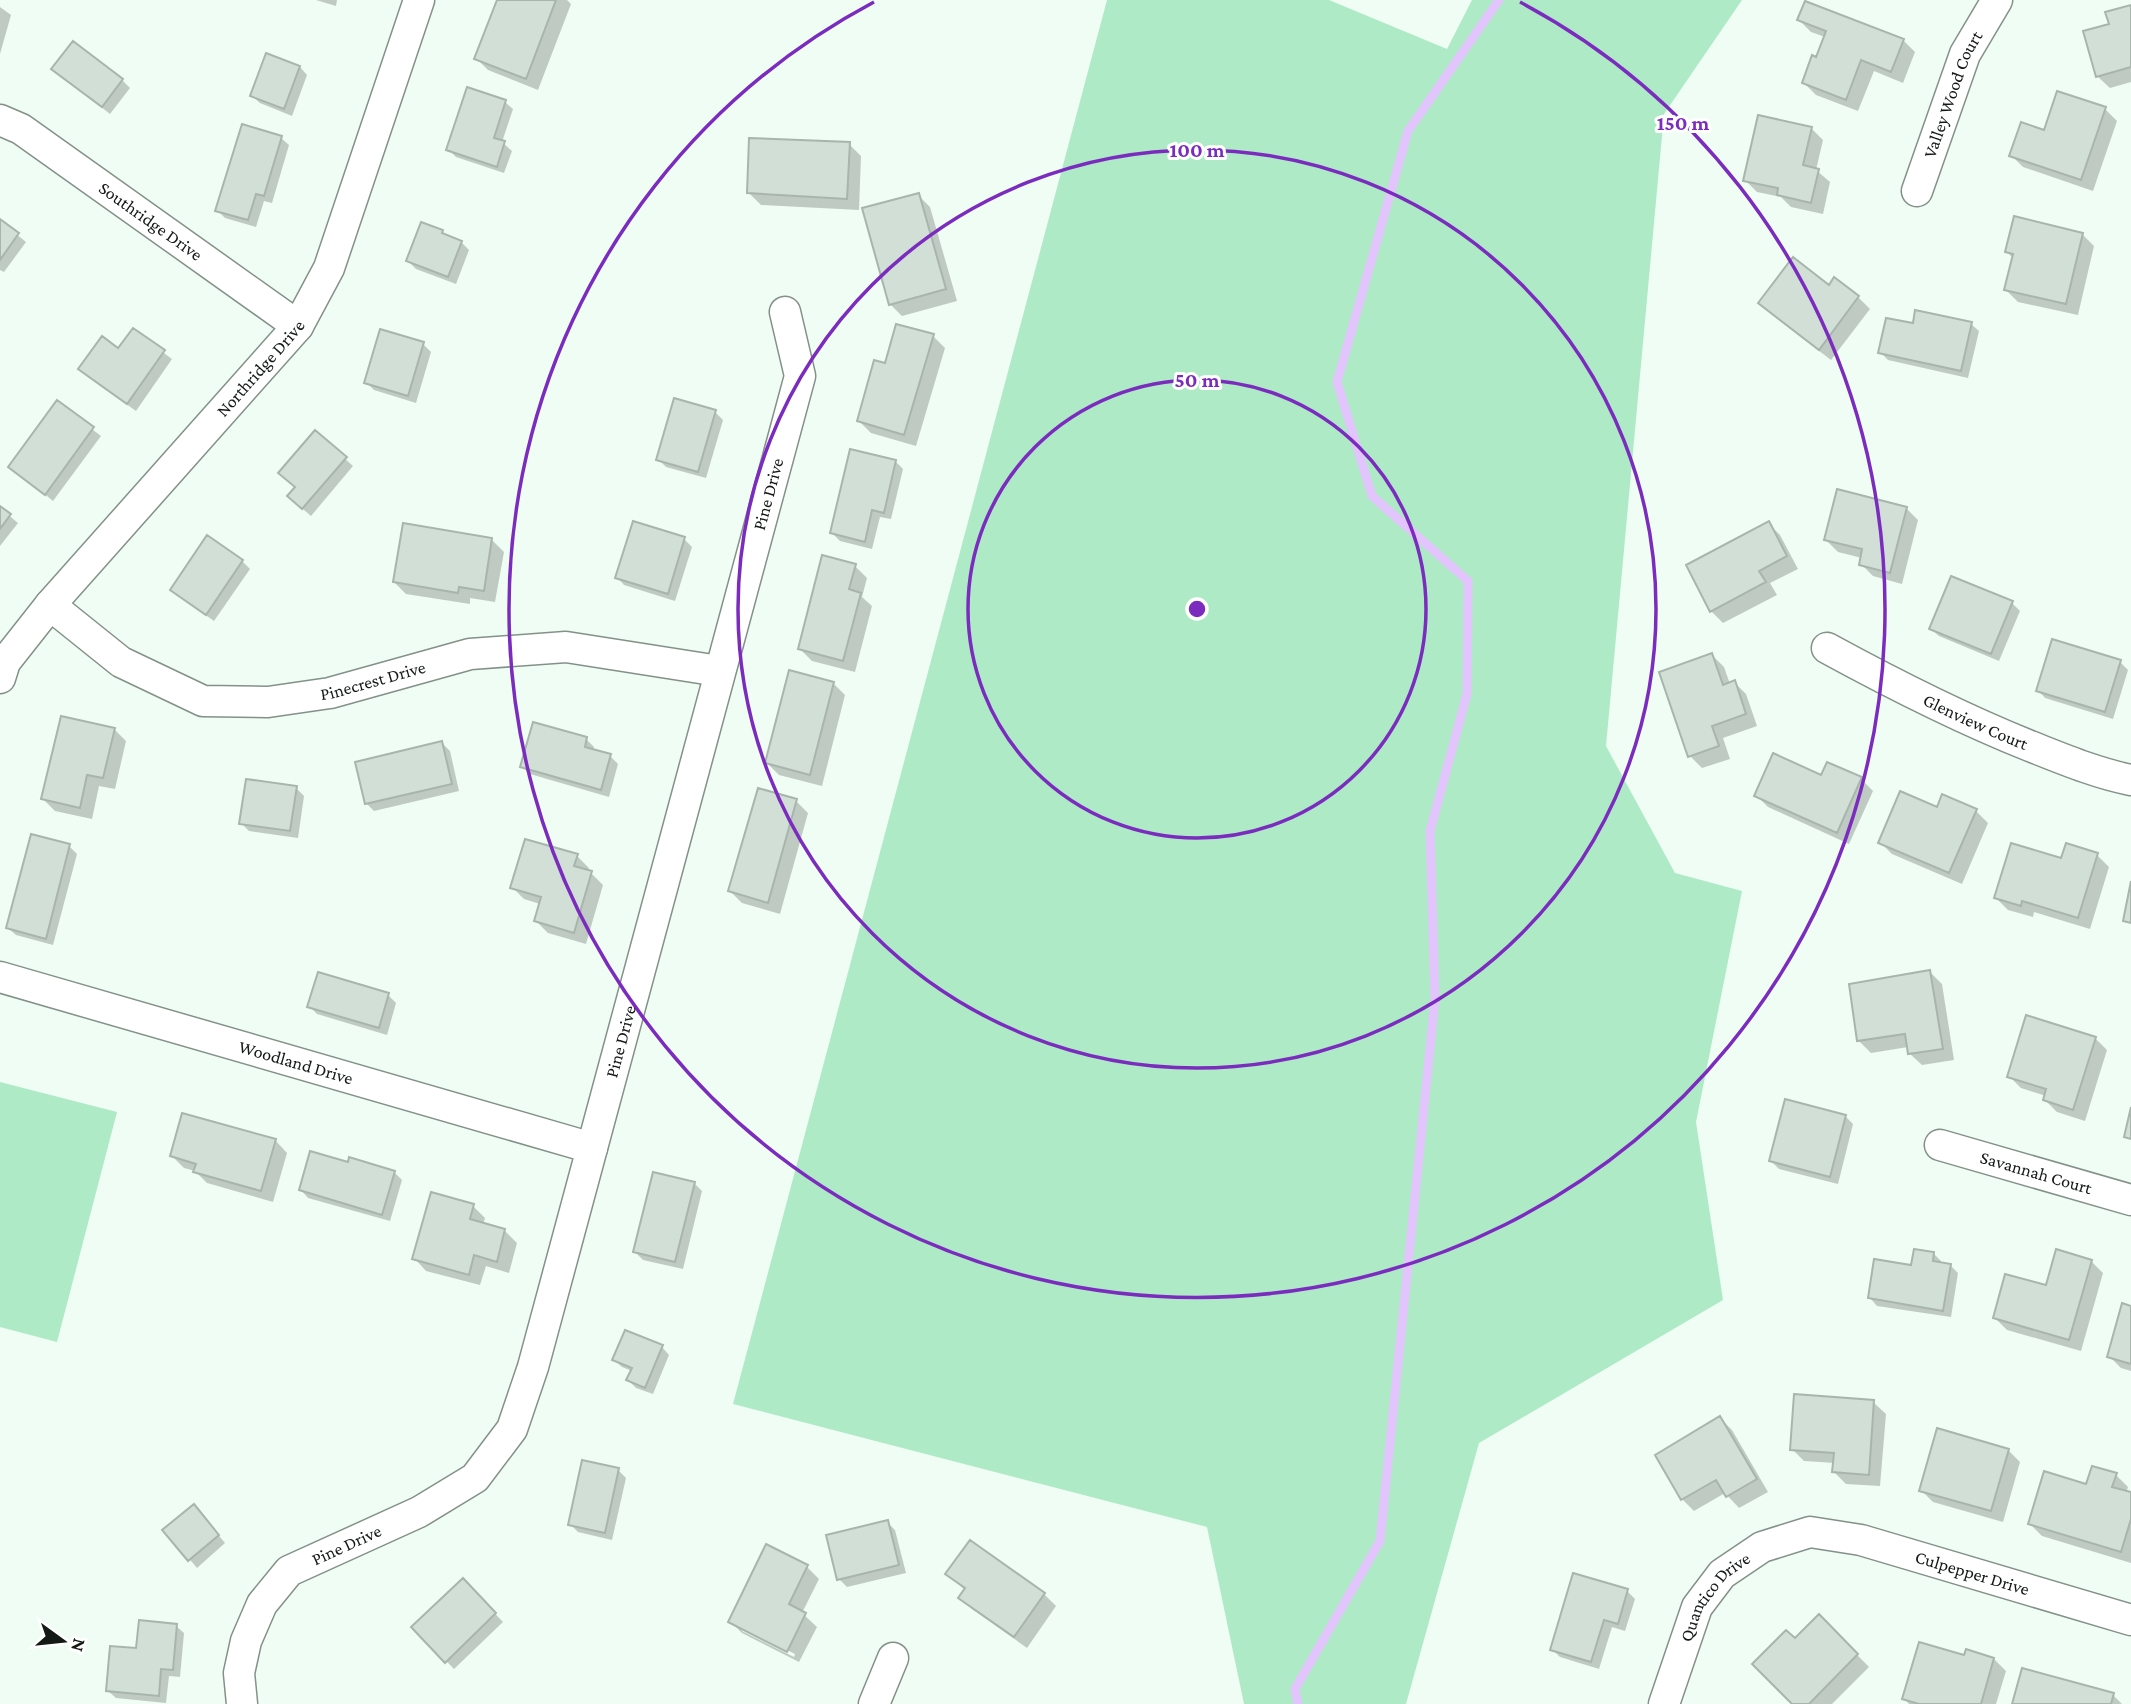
<svg xmlns="http://www.w3.org/2000/svg" width="2131" height="1704" font-family="'Crimson Pro',serif">
	<style>
		.green { fill: #afeac6 }
		.shadow { fill: #0003; fill-rule: evenodd }
		.lines { fill: none; stroke-linecap: round; stroke-linejoin: round }
		.stream { stroke: #e2c5fc; stroke-width: 9 }
		.building { fill: #d2dfd7; stroke: #a8b5ac; stroke-width: 2 }
		.street-casing { stroke: #849189; stroke-width: 33 }
		.street { stroke: #fff; stroke-width: 30 }
		.ring { fill: none; stroke: #7b2cbf; stroke-width: 3.5 }
		.labels { text-anchor: middle; stroke-width: 6; stroke-linejoin: round; paint-order: stroke }
		.street-label { font-size: 18px; fill: #141916; stroke: #fff }
		.centre { fill: #7b2cbf; stroke: #fff; stroke-width: 3.5 }
		.ring-label { font-size: 21px; text-anchor: middle; font-weight: bold; fill: #7b2cbf; stroke: #fff; stroke-width: 6; stroke-linejoin: round; paint-order: stroke }
	</style>
	<rect width="100%" height="100%" fill="#effdf4"/>
	<path class="green" d="M1107,0H1329L1447,49L1472,0H1742L1664,114L1606,746L1675,873L1742,891L1696,1122L1723,1300L1479,1443L1406,1704H1244L1207,1527L733,1404Z
		M0,1082L117,1112L57,1342L0,1327Z"/>
	<path class="shadow" d="M316,0H337L336,6Z
		M499,0H567L571,4L538,90L488,70L476,58Z
		M2131,6V82L2110,88L2097,76L2111,26Z
		M0,7L11,15L0,54Z
		M1799,20L1903,40L1915,52L1903,83L1874,71L1858,111L1816,95L1804,83L1817,59L1825,37L1811,32Z
		M267,55L300,67L307,75L292,116L260,103L252,96Z
		M53,69L122,80L130,88L110,114Z
		M505,102L513,109L502,142L512,151L504,173L456,157L448,149Z
		M2105,109L2117,121L2093,191L2023,167L2011,155L2045,132Z
		M1811,128L1823,140L1816,170L1830,182L1823,214L1791,207L1781,197L1757,192L1745,180Z
		M281,138L289,145L272,203L264,201L256,227L225,218L217,210Z
		M849,144L861,156L859,210L761,205L749,193Z
		M918,195L930,207L957,301L902,316L890,304Z
		M0,221L26,242L4,272L0,270Z
		M442,231L447,237L461,242L469,250L456,284L416,269L408,261Z
		M2082,234L2094,246L2078,315L2018,302L2006,290L2014,259L2007,252Z
		M1835,280L1858,297L1870,309L1831,360L1772,315L1760,303L1830,287Z
		M1971,324L1979,331L1968,378L1888,360L1880,352L1914,325Z
		M133,330L172,359L136,411L88,377L81,369L119,350Z
		M933,336L945,348L916,446L871,433L859,421L886,365Z
		M423,344L431,352L416,403L374,390L366,382Z
		M58,403L101,436L53,501L11,467Z
		M715,412L723,420L706,478L666,467L658,459Z
		M315,432L353,466L311,516L297,504L296,488Z
		M895,461L903,469L891,519L880,517L872,549L840,541L832,533Z
		M0,508L18,523L0,546Z
		M1906,508L1918,520L1902,584L1873,576L1861,564L1862,558L1838,552L1826,540Z
		M1768,523L1780,535L1798,569L1770,583L1777,595L1723,623L1711,611Z
		M207,537L242,561L250,569L214,621L180,597L172,589Z
		M684,539L692,547L675,601L624,585L617,577Z
		M492,540L504,552L495,602L470,598V604L406,594L394,582Z
		M855,566L867,578L862,597L872,606L855,672L812,661L800,649Z
		M2012,603L2020,611L1999,661L1939,636L1931,629Z
		M1712,655L1724,667L1730,684L1734,682L1746,694L1757,726L1723,738L1730,759L1702,768L1690,756Z
		M2120,662L2128,670L2113,719L2045,698L2038,690Z
		M833,683L845,695L822,786L779,775L767,763Z
		M114,729L126,741L115,789L99,786L92,819L55,811L43,799Z
		M586,739L594,747L593,751L610,756L618,764L609,797L530,774L522,767Z
		M442,743L450,751L459,791L374,811L366,803Z
		M1822,777L1861,779L1873,791L1849,844L1768,807L1756,795Z
		M296,788L304,796L298,838L249,831L241,823Z
		M796,801L808,813L780,914L742,903L730,891Z
		M1938,809L1976,811L1988,823L1962,884L1892,854L1880,842Z
		M69,846L77,854L53,945L16,935L8,928Z
		M2097,855L2109,867L2090,929L2034,912L2033,917L2008,910L1996,898L2062,860Z
		M577,856L589,868L587,872L591,873L603,885L586,944L548,933L536,921L540,904L524,899L512,887Z
		M1930,972L1942,984L1954,1060L1922,1065L1909,1053L1908,1047L1871,1053L1859,1041Z
		M319,974L388,995L396,1003L387,1035L317,1014L309,1006Z
		M2095,1038L2107,1050L2085,1121L2057,1112L2045,1100L2046,1096L2021,1088L2009,1076Z
		M1845,1116L1853,1124L1838,1184L1779,1169L1771,1161Z
		M275,1140L287,1153L273,1202L207,1183L195,1171L184,1168L172,1156Z
		M349,1164L394,1172L402,1180L390,1221L308,1198L301,1190Z
		M694,1183L702,1191L683,1269L643,1260L635,1252Z
		M473,1206L485,1218L483,1225L505,1231L517,1243L509,1273L486,1266L480,1285L426,1271L414,1258Z
		M1933,1253L1941,1261V1264L1950,1265L1958,1273L1951,1317L1877,1306L1870,1298Z
		M2091,1261L2103,1273L2081,1351L2007,1330L1995,1318Z
		M2131,1308V1371L2121,1368L2109,1356Z
		M662,1347L669,1355L653,1394L636,1388L628,1380L632,1371L622,1367L614,1360Z
		M1873,1402L1886,1414L1880,1486L1846,1484L1834,1472L1835,1463L1804,1461L1792,1449Z
		M1720,1418L1732,1430L1768,1492L1739,1508L1725,1493L1694,1511L1682,1499Z
		M2008,1450L2020,1462L2003,1522L1933,1502L1921,1490Z
		M618,1470L626,1478L612,1540L578,1532L570,1524Z
		M2116,1475L2128,1487L2126,1493L2131,1494V1563L2042,1536L2030,1524L2087,1486Z
		M201,1514L225,1543L197,1568L165,1530Z
		M887,1522L895,1530L906,1573L847,1587L839,1579Z
		M807,1567L819,1579L802,1613L817,1627L799,1662L742,1633L730,1621ZM742,1627L795,1654L794,1657L742,1631Z
		M947,1574L1044,1594L1056,1606L1027,1648L972,1609L960,1598L965,1590Z
		M463,1580L503,1622L454,1669L413,1627Z
		M1627,1591L1635,1599L1625,1631L1612,1627L1599,1669L1560,1657L1552,1649Z
		M1819,1616L1869,1667L1832,1704H1795V1641Z
		M176,1626L184,1633L180,1677L169,1676L166,1703L116,1698L108,1691L138,1650Z
		M1965,1657L1994,1659L2006,1671L1996,1704H1909L1904,1698Z
		M2113,1695L2122,1704H2014Z"/>
	<g class="lines">
		<path class="stream" d="M1298,1704L1295,1689L1380,1541L1435,999L1430,831L1467,694L1468,581L1372,496L1337,382L1408,131L1499,0"/>
	</g>
	<path class="building" d="M497,0H556L526,79L474,59Z
		M1805,1L1904,39L1891,72L1861,60L1846,100L1802,83L1812,55L1816,57L1826,31L1797,20Z
		M2131,5V67L2096,77L2083,31L2109,24L2105,12Z
		M73,41L123,79L102,107L51,69Z
		M266,53L300,66L284,109L250,96Z
		M467,87L506,100L494,138L505,141L497,167L446,150Z
		M2057,91L2106,107L2081,180L2009,156L2021,122L2044,130Z
		M1758,115L1812,127L1803,165L1819,169L1811,203L1777,195L1778,188L1743,181Z
		M242,124L282,136L264,196L256,194L248,220L215,211Z
		M749,138L850,142L847,199L747,193Z
		M919,193L946,289L889,305L862,208Z
		M2014,216L2083,233L2066,304L2004,290L2013,254L2005,252Z
		M0,219L19,233L0,260Z
		M421,222L443,230L442,233L462,241L448,277L406,261Z
		M1793,257L1829,285L1834,277L1859,296L1819,350L1758,303Z
		M1915,310L1972,322L1961,371L1878,353L1886,318L1913,323Z
		M896,324L934,334L904,435L857,421L874,360L885,363Z
		M133,328L165,350L127,404L78,369L102,336L118,348Z
		M380,329L424,342L408,396L364,383Z
		M674,398L716,410L698,472L656,460Z
		M57,400L94,427L45,495L8,467Z
		M315,430L347,457L302,509L287,496L295,487L278,473Z
		M850,449L896,460L884,513L872,510L865,542L830,533Z
		M1837,489L1907,507L1890,573L1859,565L1862,549L1824,540Z
		M0,506L11,514L0,529Z
		M633,521L685,537L668,594L615,578Z
		M1769,521L1787,556L1759,571L1766,582L1710,612L1686,565Z
		M403,523L492,538L484,591L459,587L458,593L393,582Z
		M207,535L243,560L206,615L170,590Z
		M822,555L856,564L849,589L861,593L843,661L798,649Z
		M1951,576L2013,601L1991,654L1929,629Z
		M2052,639L2121,660L2105,712L2036,691Z
		M1712,653L1723,685L1735,680L1746,714L1712,726L1719,746L1688,757L1659,672Z
		M789,670L834,682L810,775L765,763Z
		M61,716L115,728L103,778L87,775L80,808L41,799Z
		M533,722L587,737L585,747L611,754L601,790L520,767Z
		M442,741L452,784L365,804L355,762Z
		M1773,753L1821,775L1827,762L1862,777L1837,833L1754,796Z
		M246,779L297,786L290,831L239,824Z
		M758,788L797,799L768,903L728,891Z
		M1900,791L1937,807L1942,794L1977,809L1949,873L1878,843Z
		M31,834L70,844L46,939L6,928Z
		M525,839L578,854L574,866L592,871L574,933L534,921L541,897L510,888Z
		M2011,843L2061,858L2066,843L2098,853L2078,918L2022,901L2021,906L1994,898Z
		M2131,881V923L2123,921Z
		M1930,970L1943,1049L1908,1054L1905,1034L1857,1041L1849,984Z
		M318,972L389,993L379,1028L307,1007Z
		M2026,1015L2096,1037L2073,1110L2043,1100L2046,1089L2007,1077Z
		M1785,1099L1846,1115L1830,1177L1769,1161Z
		M2131,1107V1139L2124,1137Z
		M182,1113L276,1139L261,1191L193,1172L196,1164L170,1156Z
		M310,1151L348,1162L349,1157L395,1171L382,1215L299,1190Z
		M653,1172L695,1182L675,1262L633,1252Z
		M431,1192L474,1204L470,1219L505,1229L497,1262L474,1255L469,1275L412,1259Z
		M1914,1249L1934,1252L1933,1261L1951,1264L1943,1311L1868,1298L1874,1259L1911,1265Z
		M2056,1249L2092,1260L2069,1340L1993,1318L2005,1274L2046,1285Z
		M2122,1303L2131,1306V1364L2107,1357Z
		M625,1330L663,1345L645,1388L626,1380L632,1368L612,1360Z
		M1794,1394L1874,1400L1869,1475L1832,1472L1834,1453L1790,1450Z
		M1720,1416L1757,1479L1726,1497L1716,1480L1681,1500L1655,1455Z
		M1937,1428L2009,1449L1991,1511L1919,1491Z
		M582,1460L619,1468L605,1533L568,1525Z
		M2092,1466L2117,1473L2112,1487L2131,1492V1519L2121,1552L2028,1524L2044,1471L2086,1484Z
		M194,1504L219,1535L188,1561L162,1530Z
		M888,1520L899,1565L837,1580L826,1535Z
		M970,1540L1045,1593L1014,1637L958,1598L965,1588L945,1574Z
		M766,1544L808,1565L789,1604L806,1613L787,1652L728,1622Z
		M1573,1573L1628,1589L1618,1624L1604,1620L1591,1662L1550,1650Z
		M463,1578L496,1613L445,1663L411,1627Z
		M1819,1614L1858,1654L1809,1704H1792L1752,1664L1786,1630L1795,1638Z
		M139,1620L177,1624L173,1670L161,1669L159,1696L106,1691L110,1646L136,1648Z
		M1919,1642L1964,1655L1966,1649L1994,1658L1981,1704H1919L1902,1699Z
		M2022,1668L2114,1693L2111,1704H2012Z"/>
	<g class="lines">
		<g class="street-casing">
			<g id="street">
				<path id="s1" d="M0,120L21,129L298,326"/>
				<path id="s2" d="M1917,191L1965,54L1997,0"/>
				<path id="s3" d="M50,605L121,662L203,701L268,702L330,693L470,654L566,647L719,671"/>
				<path id="s4" d="M1827,648C1893,684 1960,718 2030,746C2063,759 2096,773 2131,780"/>
				<path id="s5" d="M0,678L5,662L50,605L298,326L329,268L419,0"/>
				<path id="s6" d="M0,977L592,1148"/>
				<path id="s7" d="M1940,1145L2131,1200"/>
				<path id="s8" d="M242,1704L239,1673L246,1641L262,1604L289,1571L419,1512L475,1478L512,1429L533,1367L800,376L785,312"/>
				<path d="M874,1704L893,1658"/>
				<path id="s9" d="M1664,1704L1697,1607L1722,1574L1762,1547L1810,1532L1861,1540L2131,1620"/>
			</g>
		</g>
		<use href="#street" class="street"/>
	</g>
	<g class="ring">
		<circle cx="1197" cy="609" r="229"/>
		<circle cx="1197" cy="609" r="459"/>
		<path d="M1520 2A688 688 0 1 1 874 2"/>
	</g>
	<g class="labels">
		<g class="street-label">
			<text dy="6" stroke="none"><textPath href="#s2" startOffset="103">Valley Wood Court</textPath></text>
			<text dy="6" stroke="none"><textPath href="#s1" startOffset="182">Southridge Drive</textPath></text>
			<text dy="6" stroke="none"><textPath href="#s5" startOffset="406">Northridge Drive</textPath></text>
			<text dy="6" stroke="none"><textPath href="#s8" startOffset="1386">Pine Drive</textPath></text>
			<text dy="6" stroke="none"><textPath href="#s3" startOffset="354">Pinecrest Drive</textPath></text>
			<text dy="6" stroke="none"><textPath href="#s4" startOffset="166">Glenview Court</textPath></text>
			<text dy="6" stroke="none"><textPath href="#s8" startOffset="819">Pine Drive</textPath></text>
			<text dy="6" stroke="none"><textPath href="#s6" startOffset="308">Woodland Drive</textPath></text>
			<text dy="6" stroke="none"><textPath href="#s7" startOffset="100">Savannah Court</textPath></text>
			<text dy="6" stroke="none"><textPath href="#s8" startOffset="210">Pine Drive</textPath></text>
			<text dy="6" stroke="none"><textPath href="#s9" startOffset="410">Culpepper Drive</textPath></text>
			<text dy="6" stroke="none"><textPath href="#s9" startOffset="121">Quantico Drive</textPath></text>
		</g>
	</g>
	<circle cx="1197" cy="609" r="10" class="centre"/>
	<g class="ring-label">
		<text x="1683" y="130">150 m</text>
		<text x="1197" y="157">100 m</text>
		<text x="1197" y="387">50 m</text>
	</g>
	<g transform="translate(63 1641) rotate(105)" stroke="#ffffff" stroke-width="5" paint-order="stroke">
	<path d="M0-5L12 26L0 18L-12 26Z" fill="#141916"/>
	<text y="-10" font-size="19" font-weight="bold" text-anchor="middle" fill="#141916">N</text>
	</g>
</svg>
